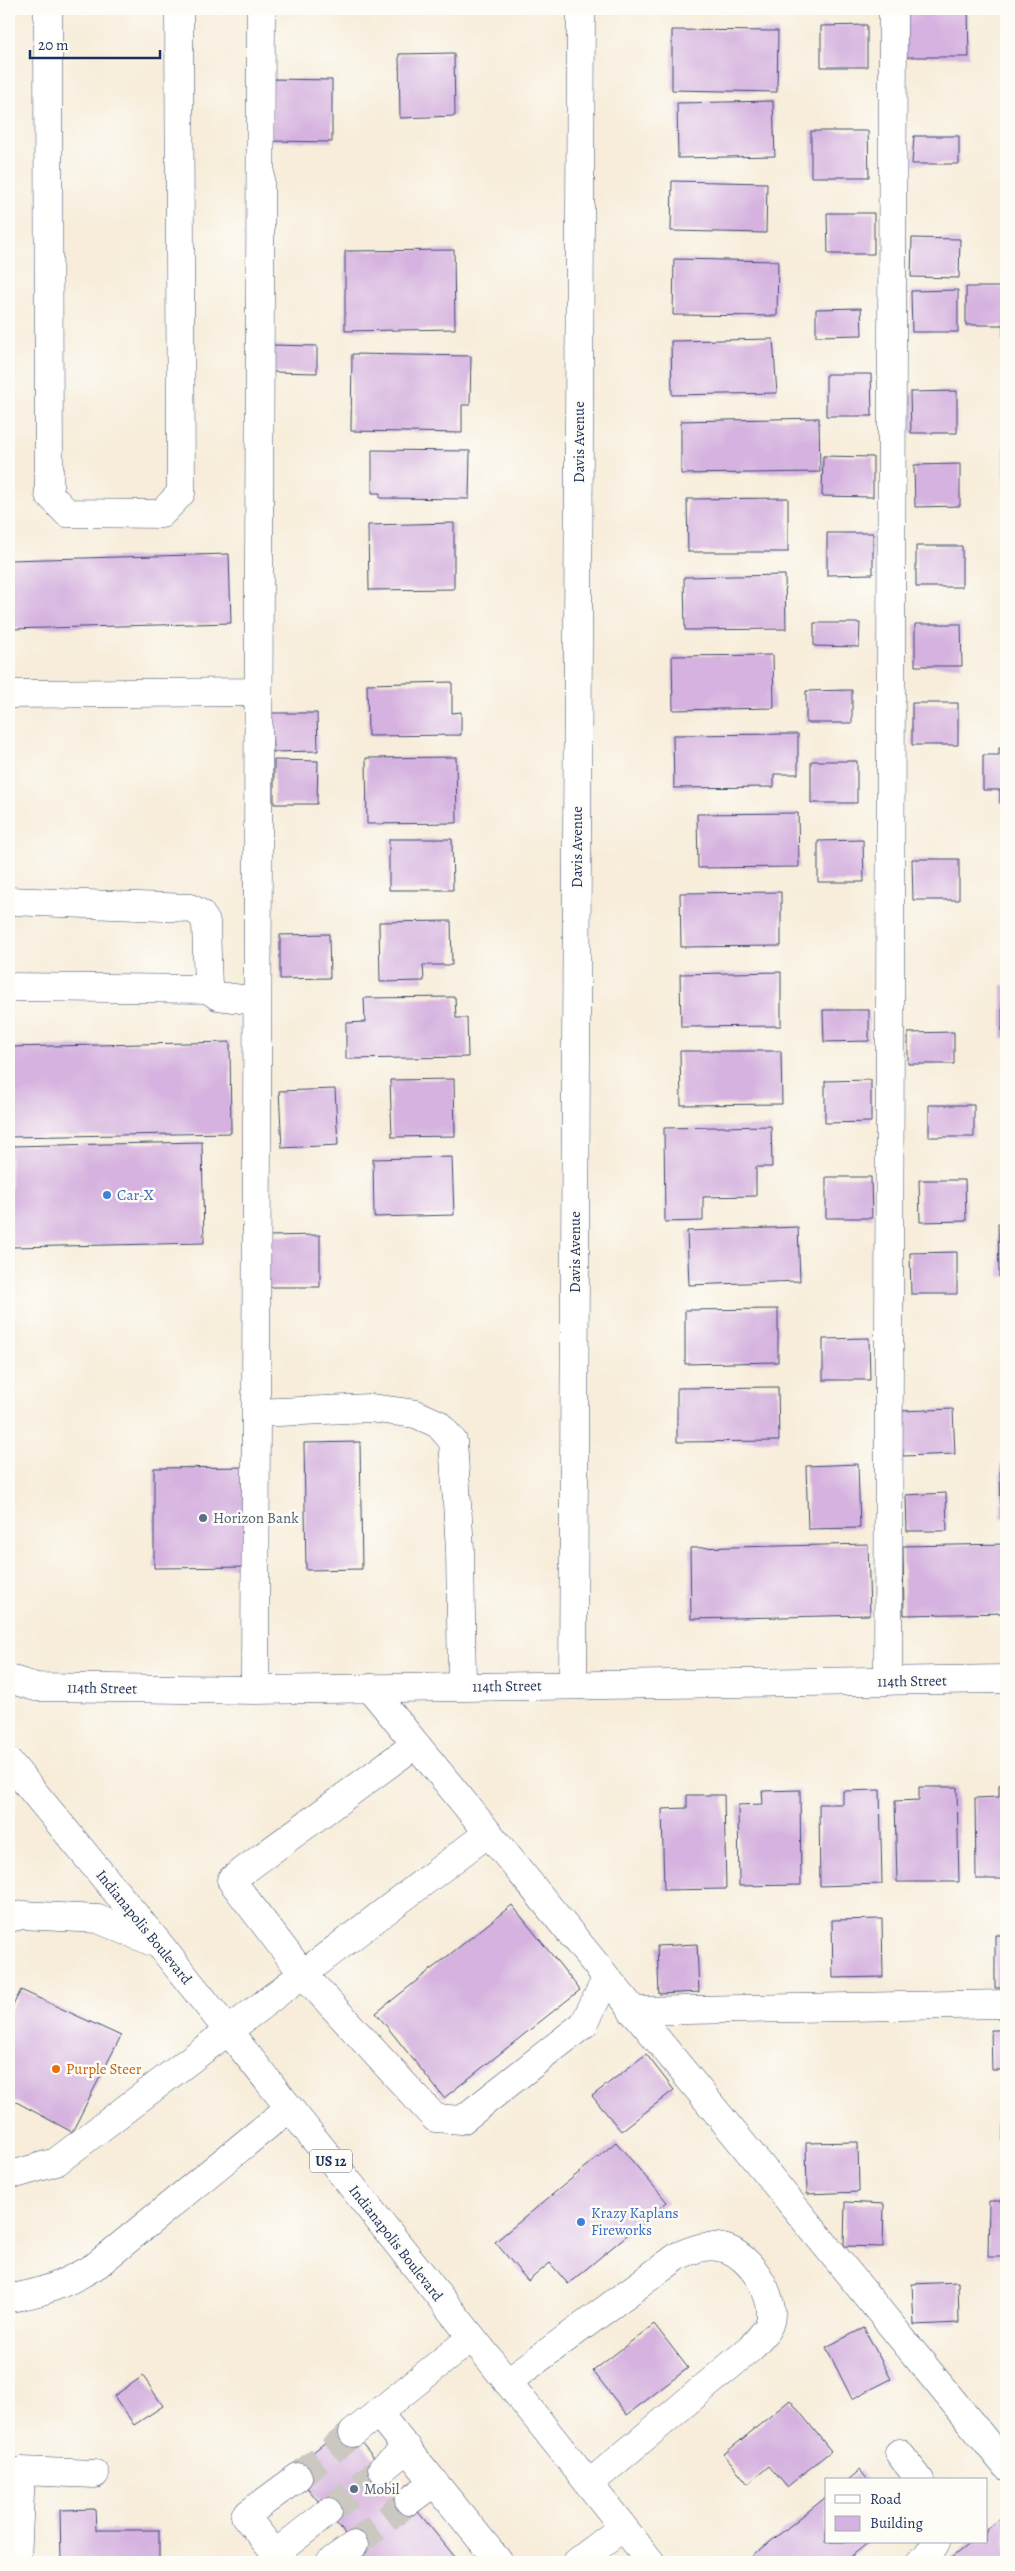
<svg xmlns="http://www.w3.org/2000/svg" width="1015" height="2571" font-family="Alegreya,serif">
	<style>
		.building { fill: #d5b2df }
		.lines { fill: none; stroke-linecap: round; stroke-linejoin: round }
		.minor-tunnel { stroke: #cbc7c1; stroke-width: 28; stroke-dasharray: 28 14; stroke-linecap: butt }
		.minor-casing { stroke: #3c4c71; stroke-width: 29 }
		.major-casing { stroke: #3c4c71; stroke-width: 29 }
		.minor { stroke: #fff; stroke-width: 28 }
		.major { stroke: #fff; stroke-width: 28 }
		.shop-dot { fill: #3f7fe0; stroke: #fdfcf7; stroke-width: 2 }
		.service-dot { fill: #5c6f8a; stroke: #fdfcf7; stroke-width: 2 }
		.food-dot { fill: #e8710a; stroke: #fdfcf7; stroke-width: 2 }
		.labels { text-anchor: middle; stroke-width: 5; stroke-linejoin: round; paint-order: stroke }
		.shield { fill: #fdfcf7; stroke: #5f6c8c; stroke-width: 1 }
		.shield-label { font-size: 14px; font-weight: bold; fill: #1b2f5e }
		.street-label { font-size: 15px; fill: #1b2f5e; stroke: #fdfcf7 }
		.shop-label { font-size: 15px; fill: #366cbe; stroke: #fdfcf7; text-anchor: start }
		.service-label { font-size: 15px; fill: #4e5e75; stroke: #fdfcf7; text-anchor: start }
		.food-label { font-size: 15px; fill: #c56008; stroke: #fdfcf7; text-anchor: start }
	</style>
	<rect width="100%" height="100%" fill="#fdfcf7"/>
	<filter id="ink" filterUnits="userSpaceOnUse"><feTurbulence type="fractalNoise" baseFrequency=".02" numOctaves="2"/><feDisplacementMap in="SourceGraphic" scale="10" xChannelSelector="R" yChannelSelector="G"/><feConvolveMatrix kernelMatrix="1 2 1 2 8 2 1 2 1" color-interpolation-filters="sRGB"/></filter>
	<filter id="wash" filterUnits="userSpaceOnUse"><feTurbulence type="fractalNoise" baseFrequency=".0096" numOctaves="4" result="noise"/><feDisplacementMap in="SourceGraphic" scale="20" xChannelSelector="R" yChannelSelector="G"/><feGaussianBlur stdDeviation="1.12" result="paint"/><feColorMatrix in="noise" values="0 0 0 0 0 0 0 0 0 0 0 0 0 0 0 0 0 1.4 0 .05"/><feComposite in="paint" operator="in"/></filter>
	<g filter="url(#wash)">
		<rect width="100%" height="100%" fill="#f7edda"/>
		<g id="blocks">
			<path class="building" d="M904,9H968L969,57H904Z
				M867,25V67H821V26Z
				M672,30L778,31L777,92L672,90Z
				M454,53L455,116L400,118L399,54Z
				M272,79L332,80V142L271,141Z
				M773,101L775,156L678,158L677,103Z
				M811,131H868L869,177H811Z
				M914,136H959V164H912Z
				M672,181L767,183L766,233L671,231Z
				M827,213H874V254H828Z
				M912,238L960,239L959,278L911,277Z
				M454,250L455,329L345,331V251Z
				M674,259L778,261L777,316L673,315Z
				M966,287H1006V341H1003V325H966Z
				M958,290V332H912L911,291Z
				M861,308L862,335L816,336V309Z
				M773,339L777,393L672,395L671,341Z
				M272,345L317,346V373L272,372Z
				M352,354L471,356L470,405H462V433L351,431Z
				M826,374H871L872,416H826Z
				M957,391V433H911L910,392Z
				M819,418L820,472L681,474V421Z
				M1004,434H1006V487H1004Z
				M372,450L470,451L469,499L380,498V493H372Z
				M823,456L873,457V497L822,496Z
				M960,464V506L915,507L914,465Z
				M788,498V552H688L687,499Z
				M454,523V589L369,590L368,525Z
				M827,533H873V574L827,575Z
				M916,546H962V587H916Z
				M229,554L231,623L9,629V560Z
				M785,575L786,629L685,630L684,577Z
				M814,623H860L859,647L814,646Z
				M915,624H961L962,666H915Z
				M773,655L774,708L673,710L672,656Z
				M452,682V713L461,712V735L368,736L367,684Z
				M852,690V723H806V691Z
				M912,703H958V745H912Z
				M272,713H317L318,751L273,752Z
				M798,734V774H774V787L674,788L673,735Z
				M999,748H1006V803H1000V790H983V755H999Z
				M456,757L457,823L367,824L366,758Z
				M274,760L318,761L317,804H274Z
				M811,761H857V803H811Z
				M798,813L799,867L698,868L697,814Z
				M389,839H452L453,890H389Z
				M863,840L864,882H818V841Z
				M912,859H959V900H913Z
				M781,892V946L681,947L680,893Z
				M451,921L452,965H423L424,981L380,982L379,922Z
				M329,934L330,978L280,979V935Z
				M781,972V1026L681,1027L680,974Z
				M1002,985H1006V1038L1002,1039Z
				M455,997L456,1018H467L468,1057L346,1059V1023L365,1022L364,998Z
				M823,1010H869V1041L824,1042Z
				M954,1032V1064H908V1033Z
				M230,1042L231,1133L9,1137V1047Z
				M680,1051H781L782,1104L681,1105Z
				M454,1079L455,1136L392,1137L390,1080Z
				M871,1080V1122L825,1123V1081Z
				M335,1089L338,1145L282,1148L279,1091Z
				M929,1105H974V1137H929Z
				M771,1126L772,1167H756V1196L703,1197V1221L665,1222L664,1128Z
				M202,1142L204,1243L12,1247L10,1146Z
				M452,1157L454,1215L374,1217L373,1159Z
				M826,1177H871L872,1218H826Z
				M919,1180H965L966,1221L920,1222Z
				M998,1223H1006V1277H999Z
				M798,1227L800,1281L689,1285L687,1231Z
				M320,1235V1287H268V1236Z
				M957,1252V1294H911L910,1253Z
				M778,1309V1362L685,1364V1310Z
				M869,1338L870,1380H823V1339Z
				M778,1387L779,1441L677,1442V1388Z
				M953,1409L955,1454L903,1456L901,1411Z
				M360,1442L362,1569L306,1570L304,1443Z
				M858,1464L860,1528L808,1529L806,1466Z
				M1000,1465H1006V1518H1001Z
				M253,1467V1567L154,1568V1468Z
				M946,1493L947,1531H907L906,1495Z
				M868,1544L870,1615L691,1619L690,1548Z
				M1006,1544V1613L904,1615L903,1546Z
				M1006,1784V1879H976L975,1798L999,1797V1785Z
				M919,1787H957L959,1882H897L895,1801L919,1800Z
				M800,1790L801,1885L739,1886L738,1805L763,1804L762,1791Z
				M880,1790L882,1884L820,1886L819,1804H843V1791Z
				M687,1795H724L726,1889L664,1890L662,1809L687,1808Z
				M512,1905L580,1990L444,2098L376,2013Z
				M882,1919L883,1977L833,1978L832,1920Z
				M995,1935H1006V1988H995Z
				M697,1944L699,1992L659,1994L657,1946Z
				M21,1990L121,2036L72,2132L9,2098V2013Z
				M991,2030H1006V2112H1004L1003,2070H992Z
				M646,2054L674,2090L621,2131L592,2096Z
				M1003,2124H1006V2183H1002Z
				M616,2142L667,2202L568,2284L550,2263L528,2281L495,2242Z
				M858,2142L859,2192L807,2194L806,2143Z
				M989,2201H1006V2257H988Z
				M845,2202L884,2204L883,2247L844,2246Z
				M958,2282L959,2323L914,2325L912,2284Z
				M654,2324L688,2368L627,2415L593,2371Z
				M864,2328L891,2379L852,2399L826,2347Z
				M143,2376L163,2406L134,2425L114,2396Z
				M790,2400L831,2451L787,2487L769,2466L748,2484L724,2454Z
				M347,2425L459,2562H369L354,2545L292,2469Z
				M860,2470L868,2480H848Z
				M826,2497V2542H869L844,2562H745Z
				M95,2509L96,2530H159V2562H61L60,2510Z
				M1006,2514V2562H946L971,2542H986V2530Z"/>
		</g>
	</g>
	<g filter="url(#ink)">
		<use href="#blocks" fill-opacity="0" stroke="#3c4c71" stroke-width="1"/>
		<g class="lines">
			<path class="minor-tunnel" d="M298,2477L353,2433
				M328,2512L382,2469
				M354,2545L409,2501"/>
			<g class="minor-casing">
				<path id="minor" d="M48,9L49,494L67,513L161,514L181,493L179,9
					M9,694L258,692
					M9,901L190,908L200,913L206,922L208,989
					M9,987L208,989L218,996L257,1001
					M256,1413L370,1408L416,1414L438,1424L453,1441L460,1549L462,1687
					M9,1679L36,1687L255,1690L1006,1679
					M888,1681L893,9
					M573,1685L581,9
					M370,1688L1006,2466
					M255,1690L261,9
					M416,1744L231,1880L303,1974L435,2118L462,2120L584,2024L606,1979
					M632,2011L1006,2004
					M9,2173H19L56,2162L488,1833
					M9,2298C42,2294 70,2282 98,2264L289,2108
					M507,2382L678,2256C693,2249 706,2244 723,2248C749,2253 781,2301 768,2327C764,2334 756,2341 751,2348L589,2484
					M378,2413L499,2562
					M353,2433L471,2338
					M899,2453L920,2480
					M382,2469L408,2448
					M409,2501L435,2482
					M275,2554L328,2512
					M17,2562L21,2471L95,2474
					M282,2562L245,2516L298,2477
					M330,2562L354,2545
					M577,2562L623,2527
					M920,2562L928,2556L936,2542"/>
			</g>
			<g class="major-casing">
				<path id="major" d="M9,1762L159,1944L651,2562
					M9,1918L22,1915L98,1919L155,1943"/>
			</g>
			<use href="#minor" class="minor"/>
			<use href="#major" class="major"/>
		</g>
	</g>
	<g class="shop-dot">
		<circle cx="107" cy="1195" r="5"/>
		<circle cx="581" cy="2222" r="5"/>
	</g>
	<g class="service-dot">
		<circle cx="203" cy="1518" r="5"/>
		<circle cx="354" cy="2489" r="5"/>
	</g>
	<circle class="food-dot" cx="56" cy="2069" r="5"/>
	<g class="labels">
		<rect class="shield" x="310" y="2149.5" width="42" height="23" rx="4"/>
		<g class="shield-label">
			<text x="331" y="2166">US 12</text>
		</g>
		<g class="street-label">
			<text transform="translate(579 442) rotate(-90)" y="5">Davis Avenue</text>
			<text transform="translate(577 847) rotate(-90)" y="5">Davis Avenue</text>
			<text transform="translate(575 1252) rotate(-90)" y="5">Davis Avenue</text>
			<text transform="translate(912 1681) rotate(-1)" y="5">114th Street</text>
			<text transform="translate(507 1686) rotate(-1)" y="5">114th Street</text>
			<text transform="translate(102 1688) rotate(1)" y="5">114th Street</text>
			<text transform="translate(144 1927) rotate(51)" y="5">Indianapolis Boulevard</text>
			<text transform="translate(396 2243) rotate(52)" y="5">Indianapolis Boulevard</text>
		</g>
		<g class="shop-label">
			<text x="117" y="1200">Car-X</text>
			<text x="591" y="2218">Krazy Kaplans<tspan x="591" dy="17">Fireworks</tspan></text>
		</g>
		<g class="service-label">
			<text x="213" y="1523">Horizon Bank</text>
			<text x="364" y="2494">Mobil</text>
		</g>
		<g class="food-label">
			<text x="66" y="2074">Purple Steer</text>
		</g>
	</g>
	<rect width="1015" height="2571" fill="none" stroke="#fdfcf7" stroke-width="30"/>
	<rect x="825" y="2478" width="162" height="65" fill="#fdfcf7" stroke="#a3aaba"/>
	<rect x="835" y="2495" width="25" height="8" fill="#ffffff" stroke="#a3aaba"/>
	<text x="870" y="2504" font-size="15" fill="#1b2f5e">Road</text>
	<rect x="835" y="2516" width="25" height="15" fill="#d5b2df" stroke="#a3aaba"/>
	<text x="870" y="2528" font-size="15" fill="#1b2f5e">Building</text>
	<path d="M30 50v8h130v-8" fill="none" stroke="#1b2f5e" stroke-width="2.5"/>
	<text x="38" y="50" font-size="15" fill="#1b2f5e" stroke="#fdfcf7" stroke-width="4" paint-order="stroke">20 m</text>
</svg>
